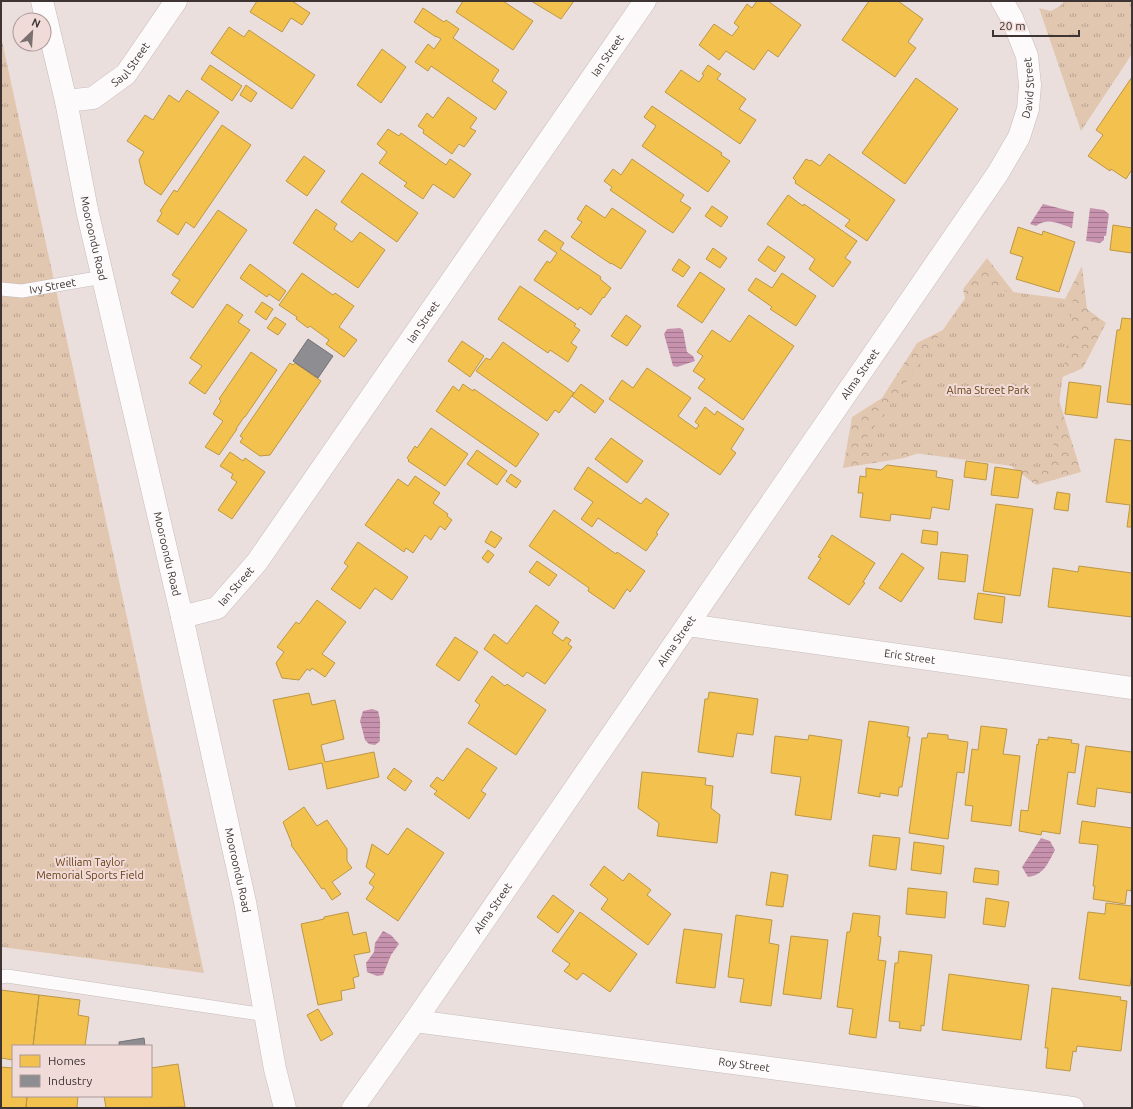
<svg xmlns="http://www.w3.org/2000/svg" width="1133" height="1109" font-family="Ubuntu,sans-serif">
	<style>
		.forest { fill: url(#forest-crowns) }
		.park { fill: url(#park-tufts) }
		.water { fill: url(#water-rules) }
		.homes { fill: #f2c14e; stroke: #bc9746 }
		.industry { fill: #8d8d92; stroke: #757276 }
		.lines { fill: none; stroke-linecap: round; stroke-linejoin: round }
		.service-casing { stroke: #c5bcbb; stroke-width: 14 }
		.minor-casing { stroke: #c5bcbb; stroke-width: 23 }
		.tertiary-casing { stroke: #c5bcbb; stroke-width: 23 }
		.service { stroke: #fcfafa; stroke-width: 13 }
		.minor { stroke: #fcfafa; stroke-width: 22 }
		.tertiary { stroke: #fcfafa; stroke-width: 22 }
		.labels { text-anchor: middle; stroke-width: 4; stroke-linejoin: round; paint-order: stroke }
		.street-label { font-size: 11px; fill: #3d3433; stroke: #f1dbd8 }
		.park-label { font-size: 11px; fill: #653f10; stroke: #f1dbd8 }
	</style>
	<defs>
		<pattern id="forest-crowns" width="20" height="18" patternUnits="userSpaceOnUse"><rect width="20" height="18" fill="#e2c7b0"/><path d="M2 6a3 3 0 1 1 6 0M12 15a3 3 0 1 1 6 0" fill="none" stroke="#b8a290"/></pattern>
		<pattern id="park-tufts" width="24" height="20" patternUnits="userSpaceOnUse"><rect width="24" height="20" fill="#e2c7b0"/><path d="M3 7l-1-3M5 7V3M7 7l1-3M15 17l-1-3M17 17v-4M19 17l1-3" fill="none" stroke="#b8a290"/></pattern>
		<pattern id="water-rules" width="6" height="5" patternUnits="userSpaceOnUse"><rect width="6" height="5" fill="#c792ad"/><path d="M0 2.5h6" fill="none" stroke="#a3788d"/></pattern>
	</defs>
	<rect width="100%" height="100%" fill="#ebdfde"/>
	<path class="forest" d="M987,258L1019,299H1065L1082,266L1087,309L1106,323L1083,368L1051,382L1059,400L1081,472L1036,485L990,450L949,443L904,458L843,468L852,417L882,398L917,343L969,317L963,289Z"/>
	<path class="park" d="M1064,1H1132V54L1081,131L1039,8L1051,11L1060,6Z
		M1,36L204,973L1,947Z
		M973,287L1073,300L1050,471L861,446Z"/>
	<path class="water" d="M1043,204L1074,212L1072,228C1058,224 1049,217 1036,226L1030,224Z
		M1090,208L1104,210L1109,214L1106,236H1104V240L1100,243L1086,241Z
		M680,328L683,330L687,352L693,356L695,361L677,367L673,366L664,334L667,329Z
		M372,709L378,711C382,724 379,729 380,741L375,745L369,744L365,740L360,721L363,711Z
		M1041,838L1050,841L1055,850C1048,863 1044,875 1028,877L1022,867Z
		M383,931L391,935L399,944L391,955L383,975L377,976L367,972L366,963L374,952L375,943Z"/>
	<path class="homes" d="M257,1H292L310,13L302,25L291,18L282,32L250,12Z
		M463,1H503L533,21L513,50L456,12Z
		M531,1H574L561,19Z
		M757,1H768L801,25L778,57L768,50L754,70L726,51L719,60L699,45L714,24L732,36L739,27L734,23L747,4L752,8Z
		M869,1H898L923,19L908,42L916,48L895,77L842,40Z
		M423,8L444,22L446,20L459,29L453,38L499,70L492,81L507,92L495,110L431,66L428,71L415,62L428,44L434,49L441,39L436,36V37L414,22Z
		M229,27L244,37L249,30L315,75L292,109L211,53Z
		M382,49L406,67L381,103L357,85Z
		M210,65L242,86L232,101L201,79Z
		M708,65L721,74L717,79L746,99L739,109L756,120L740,144L665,92L681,70L699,82L704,75L702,74Z
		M1132,77V172L1131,171L1126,179L1111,169L1110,171L1088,156L1103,135L1096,130Z
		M916,78L958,109L905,184L862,153Z
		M246,85L257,93L251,102L240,95Z
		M187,90L219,112L161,195L145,184L139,160L144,152L127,141L145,115L153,120L169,95L179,102Z
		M448,97L477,118L470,128L476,131L464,147L459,144L452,154L423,133L424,130L418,126L427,113L433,118Z
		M652,106L722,153L721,155L730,161L708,192L642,146L656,126L644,117Z
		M222,125L251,145L194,228L186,222L178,235L157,221L162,213L160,211L174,190L177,192Z
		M388,129L399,136L401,133L446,165L450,159L471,174L454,198L433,184L423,199L404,186L407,183L379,163L387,152L377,144Z
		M829,154L895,200L867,241L845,226L850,220L795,183L796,181L793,178L806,159L810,161L811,160L820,166Z
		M304,156L325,171L307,196L286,181Z
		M632,159L684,195L680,201L691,208L673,233L662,226L610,190L612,187L604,181L613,169L621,175Z
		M362,173L418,213L397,242L341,202Z
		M788,195L803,206L804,204L857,241L845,258L851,262L833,287L809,269L815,259L767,224Z
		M586,205L605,218L612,208L646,231L621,269L611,263V264L571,237L582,222L577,219Z
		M712,206L728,217L721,227L705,216Z
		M316,209L337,224L334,229L352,242L360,232L385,250L358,288L293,243Z
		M218,210L247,230L193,308L171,293L180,280L172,275Z
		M1113,225L1132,228V253L1110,250Z
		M1018,227L1042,235L1043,231L1075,242L1059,292L1016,279L1023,257L1010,253Z
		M545,230L564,243L560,249L601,277L600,279L611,288L604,298L603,297L591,315L580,307L578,310L534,280L547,261L550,263L557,253L538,240Z
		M768,246L785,257L775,272L758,260Z
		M713,248L727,258L720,268L706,259Z
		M679,259L690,267L683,277L672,270Z
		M250,264L286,291L279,301L269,294L267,297L240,278Z
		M700,272L725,289L702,323L677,306Z
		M302,273L333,295L335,293L354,306L339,327L357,340L344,357L326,344L329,340L310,326L308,328L296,319L297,317L279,305Z
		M782,273L816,296L796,326L770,309L772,307L748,290L756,278L772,288Z
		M520,286L576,324L574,326L580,330L571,343L577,347L568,362L550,350L548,353L498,319Z
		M262,302L273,309L266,320L255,312Z
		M227,304L243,315L238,322L250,330L205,394L189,383L202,366L190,358Z
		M626,315L641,326L627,346L611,336Z
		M749,315L794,346L743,420L698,388L705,379L693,371L703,356L697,352L712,330L730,342Z
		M275,317L286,324L278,335L267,328Z
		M1122,318L1132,319V405L1107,402L1117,330H1120Z
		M462,341L484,356L470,377L448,361Z
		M503,342L574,393L559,413L555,410L547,421L476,371L486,358L490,360Z
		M251,352L277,370L245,417H244L236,429H237L219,455L205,447L223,421L213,414L221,401L219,399Z
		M290,363L293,365L295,363L321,381L270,455L260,456L240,442L243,438L240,436Z
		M647,368L691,398L678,416L696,429L699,425L695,422L705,407L715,415L717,411L744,429L731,449L736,453L720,475L609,399L622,380L633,388Z
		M1069,382L1101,386L1097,418L1065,414Z
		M463,384L473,391L474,389L539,434L516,467L436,411L453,386L459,391Z
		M581,384L604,401L595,413L572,396Z
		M431,428L468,454L445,486L408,461L409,460L407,458L415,446L417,448Z
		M611,438L643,461L627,483L595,459Z
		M1115,439L1132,441V527H1127L1130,505L1106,502Z
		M477,450L507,471L497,485L467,464Z
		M230,452L243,461L245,458L265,472L232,519L218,510L237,482L231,478L233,474L220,466Z
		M966,461L988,464L986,480L964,477Z
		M887,465L937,471L936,477L953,480L949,510L932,507L930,519L891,514L890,521L860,517L863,493H858L860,476L866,477V468L881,470Z
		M588,467L641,504L646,498L669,514L656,533L658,534L646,551L598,518L592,527L581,519L593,502L574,489Z
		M995,467L1022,471L1018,498L991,495Z
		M511,474L521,481L516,488L506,481Z
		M415,476L440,493L433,503L448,514L447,516L452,520L445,530L440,526L431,540L425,535L413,553L406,548L404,552L365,525L398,479L408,486Z
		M1057,492L1070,494L1068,511L1054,509Z
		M996,504L1033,509L1020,596L983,591Z
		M554,510L616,554L617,552L645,571L630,592L627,589L614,609L588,591L589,588L529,546Z
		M923,530L938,532L937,545L921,543Z
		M491,531L502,538L495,548L485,542Z
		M832,535L875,563L863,582L865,583L849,605L808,578L821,558L818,557Z
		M358,542L408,577L392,600L375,588L360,609L331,589L348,566L344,563Z
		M488,550L494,555L488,563L482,558Z
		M941,552L968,555L965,582L938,579Z
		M902,553L924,568L901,602L879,588Z
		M537,561L557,575L549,586L529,572Z
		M1079,566L1132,573V617L1048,607L1053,568L1078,572Z
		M978,593L1005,597L1002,623L974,619Z
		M317,600L346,622L322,654L335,663L325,677L312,668L310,671L307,669L299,680L282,678L276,663L284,652L277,647L296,622L299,624Z
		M536,605L559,622L552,633L563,641L566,637L571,640L568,644L572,647L545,684L527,672L523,677L484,649L494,634L507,644Z
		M455,637L478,652L459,681L436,665Z
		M492,676L505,686L507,684L546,710L516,755L468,723L480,705L475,701Z
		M709,692L758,699L753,735L737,733L733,757L698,752L705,699H708Z
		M309,693L312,705L335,700L344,739L321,745L325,762L374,752L379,777L327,789L322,763L289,770L273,700Z
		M869,721L909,727L907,737H910L902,787H899L898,796L880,793V797L858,793Z
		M981,726L1007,729L1003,754L1020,756L1011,826L971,821L973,806L965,805L972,749L978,750Z
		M928,733L948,735V739L968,742L964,773L957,772L948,839L909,833L922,738H927Z
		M809,735L842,740L831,820L795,815L801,777L771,773L775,736L808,740Z
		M1048,737L1072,740L1071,743L1079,744L1075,773L1068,772L1060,834L1042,831L1041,835L1019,831L1021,810L1028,811L1037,744L1038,745L1039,739L1048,740Z
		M1086,746L1132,752V793L1097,788L1095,807L1077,804Z
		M467,748L497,768L481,791L486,794L469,819L434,794L437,791L430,786L437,777L443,781Z
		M394,768L412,781L405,791L387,778Z
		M642,772L706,778L705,785L713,786L711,808L720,815L717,843L657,836L659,823L638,808Z
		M304,807L317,826L327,820L347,849V861L352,868L332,882L341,894L332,900L324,888L322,889L291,845L292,844L283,822Z
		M1082,821L1132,828V884L1131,891L1127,890L1125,904L1093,899L1095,886H1093L1098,845L1079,843Z
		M407,828L444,853L398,921L366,899L374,887L369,883L375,874L366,867L372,844L388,855Z
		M873,835L900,838L896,870L869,866Z
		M914,842L944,846L941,874L911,870Z
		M604,866L623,881L629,873L651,890L647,895L671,914L648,945L601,909L608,899L590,885Z
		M975,868L999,871L998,885L973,882Z
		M771,872L788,875L783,907L766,905Z
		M908,888L947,892L945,918L906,914Z
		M553,895L574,911L558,933L537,917Z
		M986,898L1009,902L1005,927L983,924Z
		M1106,903L1132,906V973L1130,986L1079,979L1088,912L1105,914Z
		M348,912L353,935L366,932L370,952L354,955L359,976L353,978L355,988L341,991L342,1000L318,1005L301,924L324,919V917Z
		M580,912L637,954L610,992L583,973L577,980L564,971L570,964L552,951Z
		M853,913L880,916L878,936L881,937L878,960L886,961L876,1038L849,1034L853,1009L837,1007L847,932H850Z
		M736,915L772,920L769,943L779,945L771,1006L740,1002L744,979L728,977Z
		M684,929L722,934L715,988L676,983Z
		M791,936L828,940L821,999L783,994Z
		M899,951L932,955L924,1026L921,1025V1031L899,1028L900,1022L889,1021L895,963H898Z
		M949,974L1029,985L1021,1040L942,1030Z
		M1052,988L1121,997L1120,1000L1127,1001L1121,1051L1077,1046L1076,1052L1073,1051L1070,1071L1046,1068L1048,1048H1045Z
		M1,990L39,995L33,1046H13V1060L1,1058Z
		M39,995L80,1000L78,1015L89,1017L85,1046H33Z
		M318,1009L333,1034L321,1041L307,1015Z
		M178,1064L185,1107L106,1108L104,1096H151V1068Z
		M1,1067L13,1068V1096H27L26,1108H1Z
		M27,1096H78L77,1108H26Z"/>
	<path class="industry" d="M308,339L333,356L318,378L293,361Z
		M144,1038L145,1046H119V1042Z"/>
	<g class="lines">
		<g class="service-casing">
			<g id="service">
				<path id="s1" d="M1,289L22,291L103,277"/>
				<path d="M1,977L7,976L266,1015"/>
			</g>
		</g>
		<g class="minor-casing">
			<g id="minor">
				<path id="s2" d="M66,101L93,98L126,74L176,1"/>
				<path id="s3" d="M182,617L217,608L257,562L645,1"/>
				<path id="s4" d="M688,625L1132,688"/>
				<path id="s5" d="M415,1021L1073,1108"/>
				<path id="s6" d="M353,1108L415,1021L998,173L1019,137L1028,109L1030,85L1027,56L1012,18L1002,1"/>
			</g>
		</g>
		<g class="tertiary-casing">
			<g id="tertiary">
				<path id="s7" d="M42,1L66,101L87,210L182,617L245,902L275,1069L285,1108"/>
			</g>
		</g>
		<use href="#service" class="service"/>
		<use href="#minor" class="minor"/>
		<use href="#tertiary" class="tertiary"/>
	</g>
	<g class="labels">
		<g class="street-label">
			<text dy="4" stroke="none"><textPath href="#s3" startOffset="713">Ian Street</textPath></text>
			<text dy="4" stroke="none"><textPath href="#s2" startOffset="78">Saul Street</textPath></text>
			<text dy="4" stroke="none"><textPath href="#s6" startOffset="1228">David Street</textPath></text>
			<text dy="4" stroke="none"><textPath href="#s7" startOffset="243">Mooroondu Road</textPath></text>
			<text dy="4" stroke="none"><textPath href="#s1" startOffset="52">Ivy Street</textPath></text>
			<text dy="4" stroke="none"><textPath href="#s3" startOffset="389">Ian Street</textPath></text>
			<text dy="4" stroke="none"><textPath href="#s6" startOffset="892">Alma Street</textPath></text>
			<text dy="4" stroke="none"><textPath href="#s7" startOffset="567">Mooroondu Road</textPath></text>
			<text dy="4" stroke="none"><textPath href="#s3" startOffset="65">Ian Street</textPath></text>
			<text dy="4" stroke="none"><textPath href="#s6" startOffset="568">Alma Street</textPath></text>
			<text dy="4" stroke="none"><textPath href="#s4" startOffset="224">Eric Street</textPath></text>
			<text dy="4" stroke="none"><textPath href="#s7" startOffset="891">Mooroondu Road</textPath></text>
			<text dy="4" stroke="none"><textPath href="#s6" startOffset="244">Alma Street</textPath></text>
			<text dy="4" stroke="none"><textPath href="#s5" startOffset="332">Roy Street</textPath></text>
		</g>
		<g class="park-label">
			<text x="988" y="394">Alma Street Park</text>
			<text x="90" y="866">William Taylor<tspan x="90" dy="13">Memorial Sports Field</tspan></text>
		</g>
	</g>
	<rect width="1133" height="1109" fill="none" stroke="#3d3433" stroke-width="4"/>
	<rect x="12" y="1045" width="140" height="52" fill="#f1dbd8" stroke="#a99896"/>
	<rect x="20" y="1055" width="20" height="12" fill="#f2c14e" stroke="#a99896"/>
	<text x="48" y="1065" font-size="12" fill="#3d3433">Homes</text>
	<rect x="20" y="1075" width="20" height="12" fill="#8d8d92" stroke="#a99896"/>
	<text x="48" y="1085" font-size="12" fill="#3d3433">Industry</text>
	<g transform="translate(32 32) rotate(25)"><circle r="19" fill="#f1dbd8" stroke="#a99896"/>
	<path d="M0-3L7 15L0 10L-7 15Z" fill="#7a706f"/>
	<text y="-6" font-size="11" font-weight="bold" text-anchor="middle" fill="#3d3433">N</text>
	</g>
	<path d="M993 30v6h86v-6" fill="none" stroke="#3d3433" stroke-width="2"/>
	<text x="999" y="30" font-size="12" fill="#3d3433" stroke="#f1dbd8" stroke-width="3" paint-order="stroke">20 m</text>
</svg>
